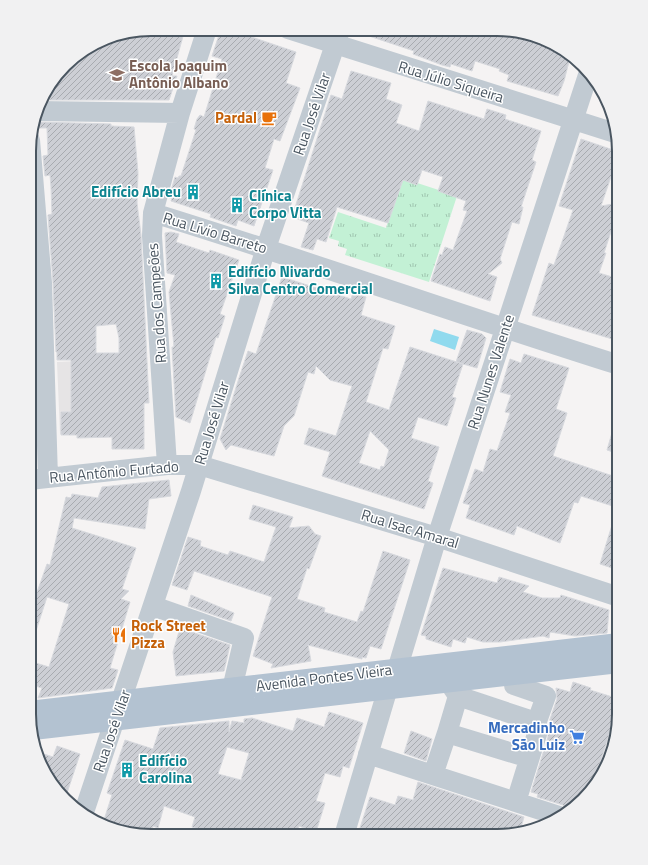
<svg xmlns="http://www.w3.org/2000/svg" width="648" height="865" font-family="'Titillium Web',sans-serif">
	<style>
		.education { fill: #e6e4e5 }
		.grass { fill: url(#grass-tufts) }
		.water { fill: #90daee }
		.building { fill: url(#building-hatch); stroke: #d7d9de; fill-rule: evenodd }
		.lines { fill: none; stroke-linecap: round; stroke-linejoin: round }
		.minor { stroke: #c1cad2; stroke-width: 20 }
		.major { stroke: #b3c2d1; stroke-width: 22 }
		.labels { text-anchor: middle; stroke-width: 3; stroke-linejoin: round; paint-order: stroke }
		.education-label { font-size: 15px; font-weight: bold; fill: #785e54; stroke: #fff; text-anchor: start }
		.street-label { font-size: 15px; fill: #4a5661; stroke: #fff }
		.food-label { font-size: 15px; font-weight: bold; fill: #c56008; stroke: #fff; text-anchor: end }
		.culture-label { font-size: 15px; font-weight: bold; fill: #0d838f; stroke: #fff; text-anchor: start }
		.shop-label { font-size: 15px; font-weight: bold; fill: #366cbe; stroke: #fff; text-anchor: end }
		.rim { fill: none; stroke: #4a5661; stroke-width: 2 }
	</style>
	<defs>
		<pattern id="grass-tufts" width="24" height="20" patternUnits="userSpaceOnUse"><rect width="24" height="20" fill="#c3f1d5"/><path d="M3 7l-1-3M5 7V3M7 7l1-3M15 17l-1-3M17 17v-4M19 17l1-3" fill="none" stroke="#a0c6b0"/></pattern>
		<pattern id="building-hatch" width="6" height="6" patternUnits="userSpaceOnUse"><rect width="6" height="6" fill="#cdcfd5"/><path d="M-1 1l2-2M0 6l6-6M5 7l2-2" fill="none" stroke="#a8abb0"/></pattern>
	</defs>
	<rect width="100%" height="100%" fill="#f5f3f3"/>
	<path class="education" d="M102,360L77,433L60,434L57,362Z"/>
	<path class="grass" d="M402,178L457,196L429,282L345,255L347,249L338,246L339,241L329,238L338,212L386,228Z"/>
	<path class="water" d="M434,329L459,337L455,350L430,341Z"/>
	<path class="building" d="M151,29H185L172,76H177L169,100H42L45,90L71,59L112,36Z
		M221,29H228L296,52L286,83L300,88L280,141L274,139L265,168L273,170L254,226L238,220L236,226L210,217L211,214L171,201L172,198H169L175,177L178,178L179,176H181L196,130L194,129L197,119L200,115L204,117L222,59L212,56Z
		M357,30H513L571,54L564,81L558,96L507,81L509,75L499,71L500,69L475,61L472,71L451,64L450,67L442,65L413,54L414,51L357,32Z
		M351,71L391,83L386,99L402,105L396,123L419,131L428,101L484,119L487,109L506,115L505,119L541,131L532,160L536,162L521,207H523L519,224L512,222L500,259L502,263L488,274L497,277L490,301L431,281L440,254L442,255L445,247L453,250L467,211L463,210L466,201L438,191L443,177L422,170L417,185L403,180L388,223L337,207L326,242L317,239L313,250L301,247L309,223L292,217L331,95L342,99Z
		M37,122L111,124V126L134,127L138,173L137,203L141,235L149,403H144V449H112V437L77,438V435H61V412H71V360H57V352H56L53,282L48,215L52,214L51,187L50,175L45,176L43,156L48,155L47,128H33ZM116,324L119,338V353H96V326Z
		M581,139L619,152V160L615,172L613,171L601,206L619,203V207L604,253H606L599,273L619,279V341L532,315L549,263L554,265L573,210L559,206Z
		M171,232L179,234L176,242L209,253L210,250L239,260L220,314L225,316L218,338L216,337L190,423L176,417L172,347H174L169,292L175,275L167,273L165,233Z
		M282,277L351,299L353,293L366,297L361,315L395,326L388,349L383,348L366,402L389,410L410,347L463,364L452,397L456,398L447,426L418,417L411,438L439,447L428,481L433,483L424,509L322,476L330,452L304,444L309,428L336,436L352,386L330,380L316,366L314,374L308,372L294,416L284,426L274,456L231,445L226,450L220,439L239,378L248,351L256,354ZM370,431L389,450L384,467L381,466L380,470L359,463Z
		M30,297H31L33,352H30Z
		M467,330L482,334L486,338L477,368L456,362Z
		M524,354L569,368L556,409L567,413L553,456L619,478V508L581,496L578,503L574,502L560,543L517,526L514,535L466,518L470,505L463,503L475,469L483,472L490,449L497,451L510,413L505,412L511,395L500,392L510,359L521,363Z
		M616,419L619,420V454L607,450Z
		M169,480L171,496L149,499L145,529L74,518L72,528L136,548L122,589L129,591L121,599L130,602L110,668L118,670L112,688L38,698L42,688L29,684V661L49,667L69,604L47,597L32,643H29V593L36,595L47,564L50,565L66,497L71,498L72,494L98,498L102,487Z
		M253,505L293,517L289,528L309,526L315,534L321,536L309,569L307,568L297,599L325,608L324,612L357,622L361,611L363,612L383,551L410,560L381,649L370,646L366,658L362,657V659L308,645L311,661L271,668L273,664L253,656L272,597L194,571L187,590L172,585L188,537L201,541L200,546L228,555L230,551L264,562L276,527L249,519Z
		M616,512H619V565L616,564L615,569L600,564Z
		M443,568L497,583L499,577L529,586L523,592L542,598H560L561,595L609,610L607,633L575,636L550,632L549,638L543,636L500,642H483L467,637L465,643L453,639L451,647L426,639V636L421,635Z
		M191,595L234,613L231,621L188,606Z
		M180,628L230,645L224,671L176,676L173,652Z
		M573,682L591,688L590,690L619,699V705L592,787L568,809L563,805L537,797L538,794L531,792L548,737V725L557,699L556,688L570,692Z
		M329,712L363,723L349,768L343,766L340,777L325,773L316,801L325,803L316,832L299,826L296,835H212L213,833L192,827L195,817L164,806L158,828L153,826L151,835H135L103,823L112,795L107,793L125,740L153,749L160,728L229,721V732L232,721L244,723V719L252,718L293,731L297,718L324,727ZM227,747L249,753L241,780L218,774Z
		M411,731L432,739L426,761L404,753Z
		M57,746L80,754L66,796L42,768L38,752L53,757Z
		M418,782L524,817L520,831L497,836H372L373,832L360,828L370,797L395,805L398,796L413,800Z"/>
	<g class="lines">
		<path class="minor" d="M288,29L615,133
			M38,111L180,113
			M30,140L42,283L48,478
			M153,213C309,261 463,316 619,365
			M167,465L152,236L153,213L180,113L207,29
			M29,480L167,465H199L437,537L619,597
			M153,606L244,638L232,689
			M397,670L437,537L588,75
			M513,674L514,685L546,696L536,724
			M448,681L458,696L533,721L536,724L537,734L516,802
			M458,696L447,733L529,758
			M368,754L559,816
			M433,775L447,733
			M83,815L191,491L266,248L340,30
			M344,836L388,688"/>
		<path class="major" d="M29,712L619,644
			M33,729L619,662"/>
	</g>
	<defs>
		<g id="school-bare" transform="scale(1.2)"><path d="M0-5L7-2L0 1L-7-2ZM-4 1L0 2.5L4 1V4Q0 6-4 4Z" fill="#8d6e63" stroke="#fff" stroke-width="2.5" paint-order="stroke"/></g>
		<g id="cafe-bare" transform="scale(1.2)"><path d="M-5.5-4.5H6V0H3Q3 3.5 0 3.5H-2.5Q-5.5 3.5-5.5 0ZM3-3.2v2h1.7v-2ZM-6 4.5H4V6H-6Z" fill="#e8710a" stroke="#fff" stroke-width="2.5" paint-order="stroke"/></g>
		<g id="building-bare" transform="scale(1.2)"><path d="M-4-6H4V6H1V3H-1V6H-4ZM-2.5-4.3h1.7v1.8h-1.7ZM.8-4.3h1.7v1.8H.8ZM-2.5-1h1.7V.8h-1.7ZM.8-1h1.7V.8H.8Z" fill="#0f9aa8" stroke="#fff" stroke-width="2.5" paint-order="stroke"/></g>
		<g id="restaurant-bare" transform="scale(1.2)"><path d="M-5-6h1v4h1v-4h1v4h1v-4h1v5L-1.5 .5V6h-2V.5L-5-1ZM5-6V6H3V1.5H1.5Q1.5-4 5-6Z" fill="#e8710a" stroke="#fff" stroke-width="2.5" paint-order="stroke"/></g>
		<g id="supermarket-bare" transform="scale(1.2)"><path d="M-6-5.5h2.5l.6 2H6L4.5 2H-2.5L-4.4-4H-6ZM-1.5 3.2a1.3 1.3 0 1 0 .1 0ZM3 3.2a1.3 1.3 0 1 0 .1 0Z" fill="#3f7fe0" stroke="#fff" stroke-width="2.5" paint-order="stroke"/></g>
	</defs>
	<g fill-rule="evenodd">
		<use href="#school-bare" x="117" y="75"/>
		<use href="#cafe-bare" x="269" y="118"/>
		<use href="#building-bare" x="193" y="192"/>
		<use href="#building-bare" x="237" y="205"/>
		<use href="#building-bare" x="216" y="281"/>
		<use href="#restaurant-bare" x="119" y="635"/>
		<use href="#supermarket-bare" x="577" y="737"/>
		<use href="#building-bare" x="127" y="770"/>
	</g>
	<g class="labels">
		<g class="education-label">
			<text x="129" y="71">Escola Joaquim<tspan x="129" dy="17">Antônio Albano</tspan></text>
		</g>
		<g class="street-label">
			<text transform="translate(451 82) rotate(17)" y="5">Rua Júlio Siqueira</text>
			<text transform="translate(312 114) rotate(-71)" y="5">Rua José Vilar</text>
			<text transform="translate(215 233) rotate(17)" y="5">Rua Lívio Barreto</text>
			<text transform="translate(157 303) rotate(-94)" y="5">Rua dos Campeões</text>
			<text transform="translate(491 372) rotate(-72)" y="5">Rua Nunes Valente</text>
			<text transform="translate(212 423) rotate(-73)" y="5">Rua José Vilar</text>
			<text transform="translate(114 472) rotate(-5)" y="5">Rua Antônio Furtado</text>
			<text transform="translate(410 529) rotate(17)" y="5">Rua Isac Amaral</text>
			<text transform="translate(324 678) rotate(-7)" y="5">Avenida Pontes Vieira</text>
			<text transform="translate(112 731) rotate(-71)" y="5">Rua José Vilar</text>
		</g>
		<g class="food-label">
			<text x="257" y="123">Pardal</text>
			<text x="131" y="631" text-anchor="start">Rock Street<tspan x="131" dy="17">Pizza</tspan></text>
		</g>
		<g class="culture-label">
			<text x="181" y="197" text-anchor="end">Edifício Abreu</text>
			<text x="249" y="201">Clínica<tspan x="249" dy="17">Corpo Vitta</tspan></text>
			<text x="228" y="277">Edifício Nivardo<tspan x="228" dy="17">Silva Centro Comercial</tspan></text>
			<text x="139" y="766">Edifício<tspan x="139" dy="17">Carolina</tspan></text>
		</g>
		<g class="shop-label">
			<text x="565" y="733">Mercadinho<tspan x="565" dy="17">São Luiz</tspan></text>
		</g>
	</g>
	<path d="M0 0H648V865H0ZM151 36H497A115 115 0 0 1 612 151V714A115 115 0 0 1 497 829H151A115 115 0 0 1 36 714V151A115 115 0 0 1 151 36Z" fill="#f1f1f2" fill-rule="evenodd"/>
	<path class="rim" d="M151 36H497A115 115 0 0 1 612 151V714A115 115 0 0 1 497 829H151A115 115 0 0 1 36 714V151A115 115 0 0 1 151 36Z"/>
</svg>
